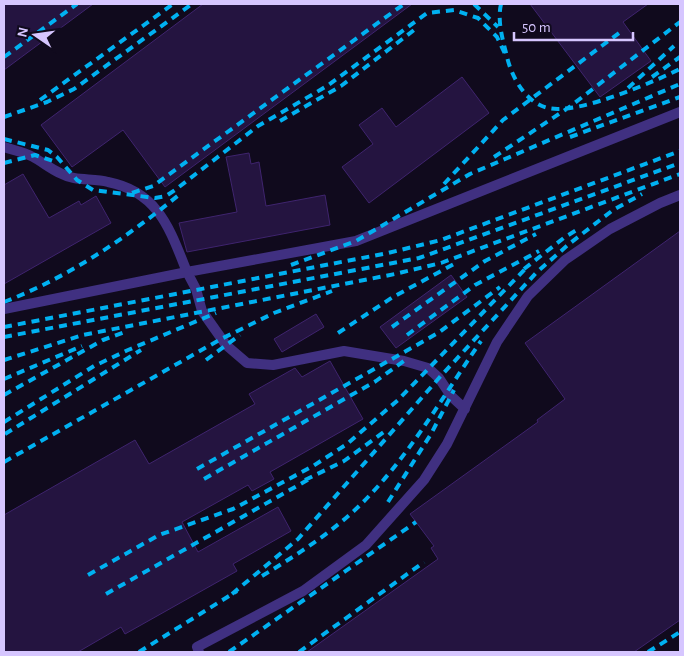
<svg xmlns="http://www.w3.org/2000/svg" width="684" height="656" font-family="'Alegreya Sans',sans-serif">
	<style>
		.building { fill: #241440; stroke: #3f246e }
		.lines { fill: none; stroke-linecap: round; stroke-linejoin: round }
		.lane { stroke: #403081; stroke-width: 10 }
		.rail { stroke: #00b1f1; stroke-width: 4; stroke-dasharray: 8 6; stroke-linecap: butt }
	</style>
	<rect width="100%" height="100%" fill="#100a1d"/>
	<path class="building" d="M4,4H93L4,70Z
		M203,4H412L165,187L123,130L72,167L41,125Z
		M530,4H648L623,22L651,61L600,97Z
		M462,77L489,113L369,203L342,167L373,144L359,125L382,108L396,127Z
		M249,153L251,164L259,162L266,206L325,195L330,225L187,252L179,223L237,212L226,157Z
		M23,174L49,218L79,201L81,205L96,196L111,223L4,284V185Z
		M680,231V620L634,652H307L438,559L431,548L434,546L410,514L538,422L537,420L565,399L525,343Z
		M451,275L467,297L396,348L380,327Z
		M316,314L324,327L282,352L274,339Z
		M330,361L363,419L270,472L274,479L252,491L248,485L182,522L198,552L278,507L291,531L233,564L237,571L125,634L121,627L78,652H4V515L135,440L149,464L255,404L249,394L295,368L302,377Z"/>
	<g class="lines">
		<path class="lane" d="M4,147C13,150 24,152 33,157C46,164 58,175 74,178C85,180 97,179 108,182C159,192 170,230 187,272L4,309
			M465,409L451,396L439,378L428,368L404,361L344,351L273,365L247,363L226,345L202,311L196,289L187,272L356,241L680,112
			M199,652L197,647L303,591L366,545L424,480L447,444L497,342L528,296L565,260L610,229L660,203L680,195"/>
		<path class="rail" d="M474,4L498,27
			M501,4C497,22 503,40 507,57C512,78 526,103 548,108C578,115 653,82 680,69
			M4,57L77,4
			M652,77L680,57
			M628,88L674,46
			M40,100L173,4
			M4,117L47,102L74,89L192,4
			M280,121L341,86L418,27
			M570,137L680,97
			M4,139L48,150L57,157L77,180L93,190L155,198L166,196L175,190L258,126L327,86L427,13L454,10L478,18L497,37L507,58
			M494,157L568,108L680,22
			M4,163L35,155L56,162
			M444,184L503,120L623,30
			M132,193L153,186L404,4
			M291,265L356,241L470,174L680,84
			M524,269L565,237L580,228
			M4,302C69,277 126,238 180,194
			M4,327L388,253L441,240L680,151
			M392,327L485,261L536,234
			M338,333L393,297L454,264
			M407,335L475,285L539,251
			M4,337L419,258L680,163
			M4,360L83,335L395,274L441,263L680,174
			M206,360L240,335
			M4,379L82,346
			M4,395L103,340L125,332
			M4,422L94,366L128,350L216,313
			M5,434L141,350
			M4,462L221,339L274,313L332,291
			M197,469L438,333L500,287
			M204,479L376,381L408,358
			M305,480L344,461L385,431
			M388,502L431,434L454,390
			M88,575L159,535L233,509L313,466L347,444L398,400L528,266
			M262,576C300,553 339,528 369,496C413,450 445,393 481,341
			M106,594L311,478
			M232,594L298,539L439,378L536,273L569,244L613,210L642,194
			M139,652L237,591
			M229,652L416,522
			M299,652L424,562
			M648,652L680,632"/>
	</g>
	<rect width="684" height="656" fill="none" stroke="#d6c6ff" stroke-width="10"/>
	<g transform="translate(35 35) rotate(283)" stroke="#100a1d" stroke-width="4" paint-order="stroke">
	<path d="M0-4L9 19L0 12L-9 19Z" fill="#d6c6ff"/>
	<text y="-8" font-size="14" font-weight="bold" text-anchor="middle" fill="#d6c6ff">N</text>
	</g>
	<path d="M514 32v8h119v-8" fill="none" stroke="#d6c6ff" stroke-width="2.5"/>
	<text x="522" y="32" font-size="15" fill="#d6c6ff" stroke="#100a1d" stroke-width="4" paint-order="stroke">50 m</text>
</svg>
